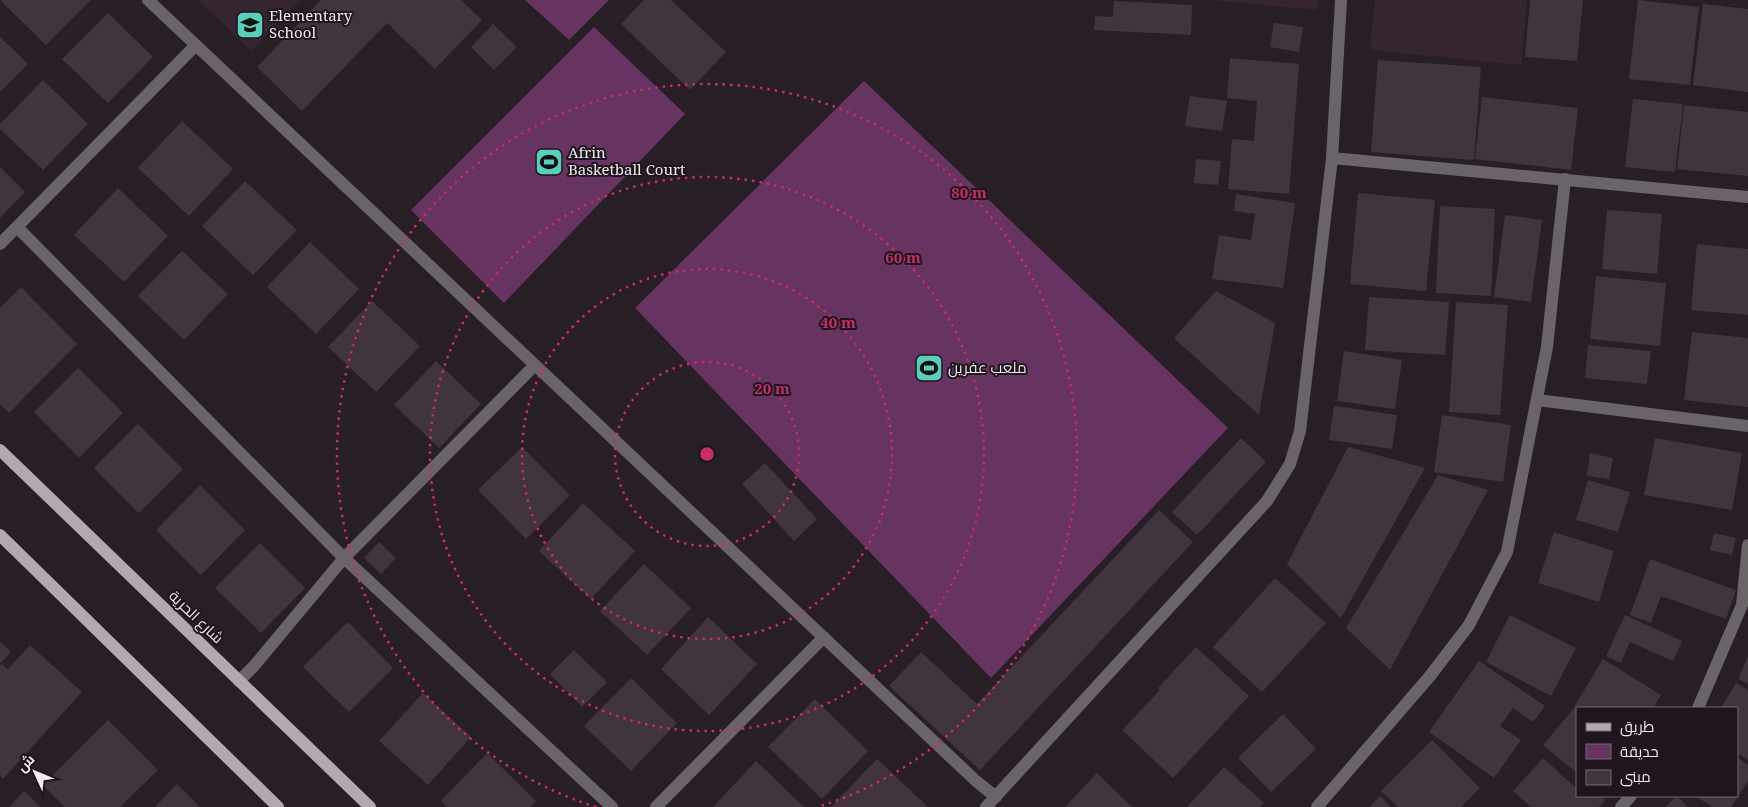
<svg xmlns="http://www.w3.org/2000/svg" width="1748" height="807" font-family="'Noto Serif',Cairo,serif">
	<style>
		.built { fill: #342531 }
		.green { fill: #673361 }
		.building { fill: #40353e }
		.lines { fill: none; stroke-linecap: round; stroke-linejoin: round }
		.minor { stroke: #6a6469; stroke-width: 12 }
		.major { stroke: #b3a8b1; stroke-width: 12 }
		.ring { fill: none; stroke: #c72d6a; stroke-width: 2.5; stroke-dasharray: 2.5 5 }
		.labels { text-anchor: middle; stroke-width: 4; stroke-linejoin: round; paint-order: stroke }
		.poi-label { font-size: 15px; fill: #f1eaef; stroke: #1e151d; text-anchor: start }
		.street-label { font-size: 15px; fill: #f1eaef; stroke: #1e151d }
		.centre { fill: #c72d6a; stroke: #1e151d; stroke-width: 2.5 }
		.ring-label { font-size: 15px; text-anchor: middle; font-weight: bold; fill: #c72d6a; stroke: #1e151d; stroke-width: 4; stroke-linejoin: round; paint-order: stroke }
	</style>
	<rect width="100%" height="100%" fill="#281e26"/>
	<path class="built" d="M198,0H299L251,51Z
		M1208,0H1318L1317,10Z
		M1375,0H1527L1521,65L1370,50Z"/>
	<path class="green" d="M525,0H609L569,40Z
		M594,27L685,114L504,303L411,210Z
		M864,81L1228,428L991,678L635,308Z"/>
	<path class="building" d="M2,0H91L46,45L1,1Z
		M321,0H461L482,20L435,69L387,23L302,111L257,67Z
		M644,0H671L726,52L690,90L621,24Z
		M1530,0H1583L1577,61L1525,57Z
		M1638,0L1699,7L1690,85L1629,79Z
		M1114,1L1192,5L1191,35L1094,30L1095,16L1113,17Z
		M1703,4L1748,9V92L1693,85Z
		M108,13L153,57L108,103L62,59Z
		M1274,23L1303,27L1299,52L1270,47Z
		M493,24L517,47L494,70L471,47Z
		M0,37L28,64L0,92Z
		M1230,58L1299,64L1289,194L1228,189L1232,139L1254,141L1257,101L1227,98Z
		M1378,60L1481,67L1474,160L1371,152Z
		M43,80L88,124L43,170L0,129V124Z
		M1190,96L1227,101L1222,131L1185,126Z
		M1482,97L1578,108L1571,170L1475,159Z
		M1633,99L1683,104L1675,172L1625,167Z
		M1684,105L1748,112V176L1677,169Z
		M182,121L233,169L189,216L138,168Z
		M1196,159L1221,161L1218,185L1194,183Z
		M0,167L25,192L0,218Z
		M245,181L297,230L253,275L202,226Z
		M118,188L168,236L124,282L74,235Z
		M1358,193L1435,200L1426,291L1350,284Z
		M1236,194L1295,203L1283,288L1212,279L1219,235L1251,240L1255,214L1234,211Z
		M1440,206L1495,209L1491,296L1436,293Z
		M1607,210L1662,214L1657,274L1602,269Z
		M1505,215L1542,220L1531,302L1494,297Z
		M310,242L359,289L316,334L267,287Z
		M1697,244L1748,249V315L1691,310Z
		M182,251L228,294L184,340L138,296Z
		M1596,276L1666,283L1660,346L1590,339Z
		M21,287L77,344L9,413L0,404V308Z
		M1216,291L1275,323L1259,415L1174,338Z
		M1369,297L1449,302L1445,355L1365,350Z
		M372,301L420,346L376,392L328,347Z
		M1456,302L1508,305L1500,415L1449,412Z
		M1692,332L1748,338V407L1684,400Z
		M1588,345L1651,351L1647,384L1585,378Z
		M1344,351L1402,360L1395,409L1337,401Z
		M436,361L481,404L439,448L394,405Z
		M78,368L123,413L79,458L34,412Z
		M1334,406L1397,415L1392,449L1329,440Z
		M1442,415L1511,425L1503,482L1434,472Z
		M138,424L183,469L139,513L94,468Z
		M1241,438L1266,462L1197,535L1172,512Z
		M1655,438L1742,453L1732,510L1644,495Z
		M522,447L570,495L526,539L478,490Z
		M1348,447L1425,468L1341,618L1287,564Z
		M1590,453L1613,458L1609,479L1587,476Z
		M765,463L817,519L794,541L742,484Z
		M1438,475L1488,490L1390,670L1346,628Z
		M1588,480L1630,492L1618,532L1576,520Z
		M200,485L245,530L201,575L156,530Z
		M583,503L635,551L591,599L539,551Z
		M1159,510L1193,542L980,770L889,686L921,652L977,704Z
		M1554,532L1614,551L1599,602L1538,583Z
		M1714,533L1736,538L1732,555L1710,550Z
		M379,542L396,558L381,574L364,558Z
		M260,543L305,588L261,633L215,588Z
		M1650,559L1736,590L1726,619L1661,596L1651,623L1630,615Z
		M644,564L691,608L647,655L600,611Z
		M1275,578L1326,623L1262,692L1213,647Z
		M1510,615L1576,648L1551,696L1486,662Z
		M1625,615L1682,641L1673,661L1630,642L1621,663L1606,656Z
		M708,617L757,664L709,715L661,669Z
		M348,622L393,668L349,712L303,667Z
		M0,642L11,652L1,663L0,662Z
		M30,645L82,692L3,779L0,776V666L2,664L8,669Z
		M1196,647L1249,696L1173,778L1122,730L1160,690L1158,688Z
		M574,650L607,682L582,707L550,674Z
		M1748,656V684L1738,679Z
		M1603,659L1661,695L1653,708H1580L1575,705Z
		M1479,661L1545,706L1533,722L1513,708L1500,726L1521,740L1494,778L1429,732Z
		M631,678L677,723L631,771L584,726Z
		M1736,683L1748,690V760L1737,753V708H1721Z
		M423,693L471,737L428,785L379,741Z
		M815,699L868,751L822,799L768,747Z
		M1575,707L1577,709V773L1543,745Z
		M1283,714L1316,749L1271,792L1238,758Z
		M108,720L158,770L120,807H65L43,785Z
		M1432,740L1480,788L1461,807H1398L1381,791Z
		M487,753L536,801L530,807H447L441,801Z
		M1737,757L1748,765V781L1731,807H1713L1695,796H1737Z
		M1543,758L1577,789V796H1601L1605,800L1599,807H1531L1513,791Z
		M877,759L928,807H831Z
		M756,761L804,807H713Z
		M1224,767L1264,803L1260,807H1187Z
		M1097,773L1132,807H1065Z
		M177,784L200,807H155Z
		M24,791L41,807H9Z
		M1380,796L1391,807H1369Z
		M1677,796L1688,807H1665Z"/>
	<g class="lines">
		<path class="minor" d="M148,0L976,781L996,797
			M1332,158L1748,197
			M17,227L344,558L612,807
			M0,244L196,45
			M1537,400L1748,426
			M239,681L254,666L344,558L535,365
			M1698,708L1742,605L1748,545
			M656,807L824,637
			M986,807L1267,501L1290,464L1300,431L1332,158L1341,0
			M1317,807L1430,676L1469,625L1507,552L1547,347L1565,179
			M1621,807L1631,796"/>
		<path class="major" d="M0,450L370,807
			M0,535L278,807"/>
	</g>
	<g class="ring">
		<circle cx="707" cy="454" r="92"/>
		<circle cx="707" cy="454" r="185"/>
		<circle cx="707" cy="454" r="277"/>
		<path d="M596 807A370 370 0 1 1 818 807"/>
	</g>
	<defs>
		<g id="school-square" transform="scale(1.4375)"><rect x="-9" y="-9" width="18" height="18" rx="4" fill="#5acebc" stroke="#1e151d"/><path d="M0-5L7-2L0 1L-7-2ZM-4 1L0 2.5L4 1V4Q0 6-4 4Z" fill="#111"/></g>
		<g id="stadium-square" transform="scale(1.4375)"><rect x="-9" y="-9" width="18" height="18" rx="4" fill="#5acebc" stroke="#1e151d"/><path d="M0-5a6.5 5 0 1 0 0 10a6.5 5 0 1 0 0-10ZM-3.5-1.8h7v3.6h-7Z" fill="#111"/></g>
	</defs>
	<g fill-rule="evenodd">
		<use href="#school-square" x="250" y="25"/>
		<use href="#stadium-square" x="549" y="162"/>
		<use href="#stadium-square" x="929" y="368"/>
	</g>
	<g class="labels">
		<g class="poi-label">
			<text x="269" y="21">Elementary<tspan x="269" dy="17">School</tspan></text>
			<text x="568" y="158">Afrin<tspan x="568" dy="17">Basketball Court</tspan></text>
			<text x="948" y="373">ملعب عفرين</text>
		</g>
		<g class="street-label">
			<text transform="translate(196 617) rotate(44)" y="5">شارع الحرية</text>
		</g>
	</g>
	<circle cx="707" cy="454" r="8" class="centre"/>
	<g class="ring-label">
		<text x="969" y="198">80 m</text>
		<text x="903" y="263">60 m</text>
		<text x="838" y="328">40 m</text>
		<text x="772" y="394">20 m</text>
	</g>
	<rect x="1576" y="707" width="162" height="90" fill="#1e151d" stroke="#726a71"/>
	<rect x="1586" y="723" width="25" height="8" fill="#b3a8b1" stroke="#726a71"/>
	<text x="1620" y="732" font-size="15" fill="#f1eaef">طريق</text>
	<rect x="1586" y="744" width="25" height="15" fill="#673361" stroke="#726a71"/>
	<text x="1620" y="757" font-size="15" fill="#f1eaef">حديقة</text>
	<rect x="1586" y="770" width="25" height="15" fill="#40353e" stroke="#726a71"/>
	<text x="1620" y="782" font-size="15" fill="#f1eaef">مبنى</text>
	<g transform="translate(35 772) rotate(314)" stroke="#1e151d" stroke-width="4" paint-order="stroke">
	<path d="M0-4L9 19L0 12L-9 19Z" fill="#f1eaef"/>
	<text y="-8" font-size="14" font-weight="bold" text-anchor="middle" fill="#f1eaef">ش</text>
	</g>
</svg>
